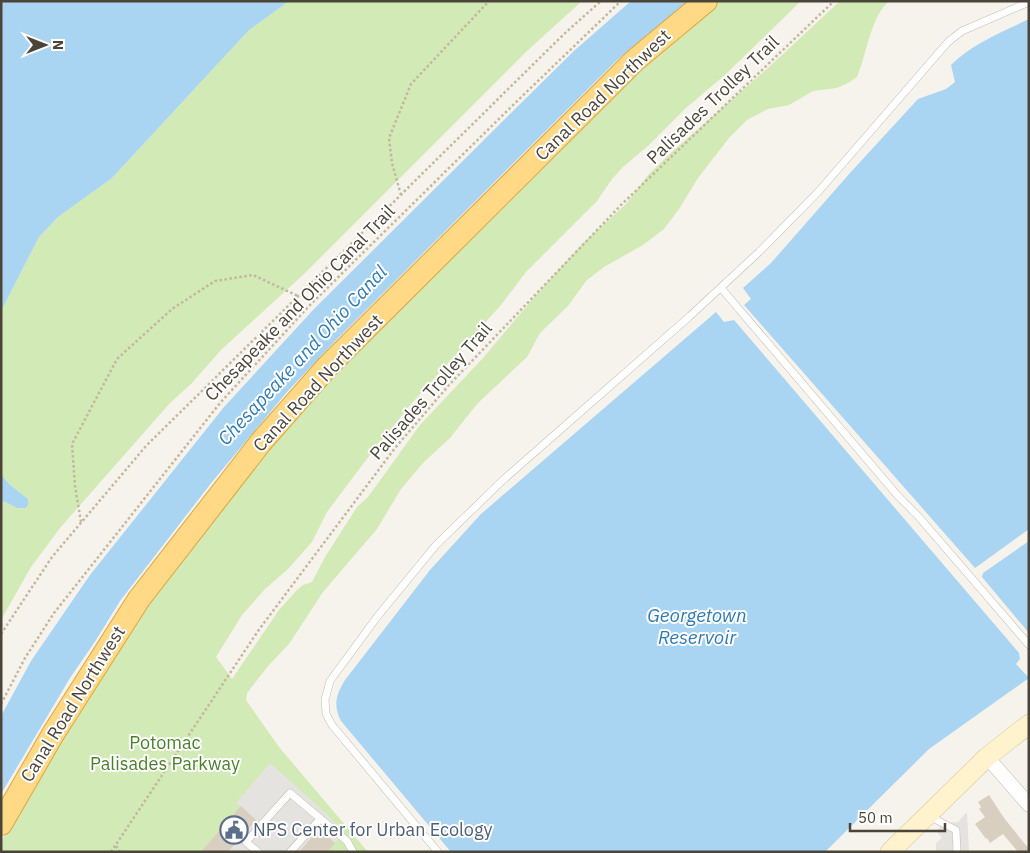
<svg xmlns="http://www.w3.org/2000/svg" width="1030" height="853" font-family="'IBM Plex Sans',sans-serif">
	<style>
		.green { fill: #d2eab5 }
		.parking { fill: #e5e3e0 }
		.water { fill: #a9d4f2 }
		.building { fill: #d8cfc1 }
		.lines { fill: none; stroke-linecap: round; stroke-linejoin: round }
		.service-casing { stroke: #c2bbae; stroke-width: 8 }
		.minor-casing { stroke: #c2bbae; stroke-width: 15 }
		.secondary-casing { stroke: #d6c79b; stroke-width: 20 }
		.trunk-casing { stroke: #e0a43c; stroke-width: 24 }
		.path { stroke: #c4b79f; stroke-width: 2.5; stroke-dasharray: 2.5 2.5; stroke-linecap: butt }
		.service { stroke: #fff; stroke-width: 7 }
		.minor { stroke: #fff; stroke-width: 14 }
		.secondary { stroke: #fff3cd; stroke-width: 19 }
		.trunk { stroke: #ffd985; stroke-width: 22 }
		.labels { text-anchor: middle; stroke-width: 4; stroke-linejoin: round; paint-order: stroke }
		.street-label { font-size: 18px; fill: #4b4439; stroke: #fff }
		.park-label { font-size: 18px; fill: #4a7f2a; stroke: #fff }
		.service-label { font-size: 18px; fill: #4e5e75; stroke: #fff; text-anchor: start }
		.water-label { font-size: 19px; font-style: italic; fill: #2e7ab2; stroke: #fff }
	</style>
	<rect width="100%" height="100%" fill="#f6f3ec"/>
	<path class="green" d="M289,1H582L527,51L303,275L221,350L192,383L170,403L60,528L31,567L1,620V500L17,508H26L28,505V499L9,484L1,474V311L39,237L58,217L112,178L249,30Z
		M719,1H801L726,74L686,108L649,145L623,167L612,179L597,201L526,272L501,305L411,404L366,460L327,512L312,542L288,569L265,589L242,615L216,657L232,679L279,610L297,590L303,585L312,582L325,557L357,507L368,497L420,425L483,358L535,296L582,244L626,204L649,174L674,150L768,68L840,1H889C870,18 867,54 857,77L850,82L837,88L813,91L789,105L768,109L747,120L729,138L698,178L679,209L664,229L643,245L604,267L586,281L568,306L540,333L527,357L477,404L450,438L424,462L401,489L377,529L323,592L289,644L269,665L247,693L246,700L279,747L368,852H1V842L55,748L135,621L207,524L318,390L592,115L682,31Z"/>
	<path class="parking" d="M270,763L328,815L344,834L335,843L319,829L299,852H228L256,820L236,803Z
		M967,812L969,852H936V843L942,838L936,831L944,823L958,822Z"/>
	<path class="water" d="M1,1H289L249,30L112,178L58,217L39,237L1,311Z
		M631,1H688L618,59L337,339L287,392L212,482L120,601L96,640L70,678L1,794V716L31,661L90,575L224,407L314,309L515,109L575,50Z
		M1029,19V529L975,568L744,305L751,299L743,288L771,263L850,173L918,99L946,89L955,82L951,65C972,44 1002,32 1029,19Z
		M716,312L724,322L734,320L1019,653L1020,659L1016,664L1029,678L929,749L825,852H451L341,721C333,705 336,695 345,680L430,570L481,514Z
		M1,474L9,484L28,499V505L26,508H17L1,500Z
		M1029,541V633L982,577L983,573Z"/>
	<path class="building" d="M989,795L1004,818L1029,849V852H1018L1003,834L990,843L987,838L986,839L975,824L985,817L979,809L981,807L978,802Z
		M241,806L256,820L228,852H201Z
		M319,829L335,843L327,852H299Z"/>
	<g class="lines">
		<g class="service-casing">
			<path id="service" d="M721,288L898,496L918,516L1029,645
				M929,816L956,830L957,852
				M258,852L246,842L290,793L347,841L353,852
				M290,852L320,819
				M438,852L332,725L326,714L325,700L330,681L377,617L436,545L503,480L690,316L759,252L819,191L948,42L962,31L1029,2"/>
		</g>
		<g class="minor-casing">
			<path id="minor" d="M987,757L1029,805"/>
		</g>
		<g class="secondary-casing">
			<path id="secondary" d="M890,852L987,757L1029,724"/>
		</g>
		<g class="trunk-casing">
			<path id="trunk" d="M1,824L53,734L139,599L261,442L327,367L598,97L634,61L706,1"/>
		</g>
		<path class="path" d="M401,195L392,163L389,138L411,84L489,1
			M81,522L75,486L72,444L117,359L172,309L215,281L253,275L298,296
			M1,634L52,557L146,446L564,34L601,1
			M1,704L25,658L54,613L220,403L310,305L512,106L621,1
			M116,846L120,852
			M111,852L258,631L395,448L449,385L622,204L834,1"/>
		<use href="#service" class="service"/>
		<use href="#minor" class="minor"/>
		<use href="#secondary" class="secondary"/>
		<use href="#trunk" class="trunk"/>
	</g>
	<defs>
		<g id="civic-ring" transform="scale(1.4375)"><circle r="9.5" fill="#fff" stroke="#5c6f8a" stroke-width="1.5"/><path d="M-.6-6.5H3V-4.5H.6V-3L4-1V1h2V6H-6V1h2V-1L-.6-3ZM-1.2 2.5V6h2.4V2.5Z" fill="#5c6f8a"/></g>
	</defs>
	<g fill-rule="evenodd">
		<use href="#civic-ring" x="234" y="830"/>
	</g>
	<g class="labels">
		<g class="street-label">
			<text transform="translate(603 95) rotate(-44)" y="6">Canal Road Northwest</text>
			<text transform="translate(713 100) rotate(-44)" y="6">Palisades Trolley Trail</text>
			<text transform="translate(300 303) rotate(-46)" y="6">Chesapeake and Ohio Canal Trail</text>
			<text transform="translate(318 383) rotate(-47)" y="6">Canal Road Northwest</text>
			<text transform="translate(431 391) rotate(-49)" y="6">Palisades Trolley Trail</text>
			<text transform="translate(73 704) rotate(-58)" y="6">Canal Road Northwest</text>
		</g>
		<g class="park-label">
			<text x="165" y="749">Potomac<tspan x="165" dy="21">Palisades Parkway</tspan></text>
		</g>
		<g class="service-label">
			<text x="253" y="836">NPS Center for Urban Ecology</text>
		</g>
		<g class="water-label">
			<text transform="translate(302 355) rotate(-47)" y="7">Chesapeake and Ohio Canal</text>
			<text x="697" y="622">Georgetown<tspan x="697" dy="22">Reservoir</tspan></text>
		</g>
	</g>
	<rect width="1030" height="853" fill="none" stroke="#4b4439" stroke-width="5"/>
	<g transform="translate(45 45) rotate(90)" stroke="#ffffff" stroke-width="4" paint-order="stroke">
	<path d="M0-4L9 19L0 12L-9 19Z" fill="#4b4439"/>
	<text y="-8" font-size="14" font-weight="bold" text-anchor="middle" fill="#4b4439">N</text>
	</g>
	<path d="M850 823v8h95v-8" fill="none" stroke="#4b4439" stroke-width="2.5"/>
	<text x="858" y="823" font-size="15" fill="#4b4439" stroke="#ffffff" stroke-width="4" paint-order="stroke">50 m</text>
</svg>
